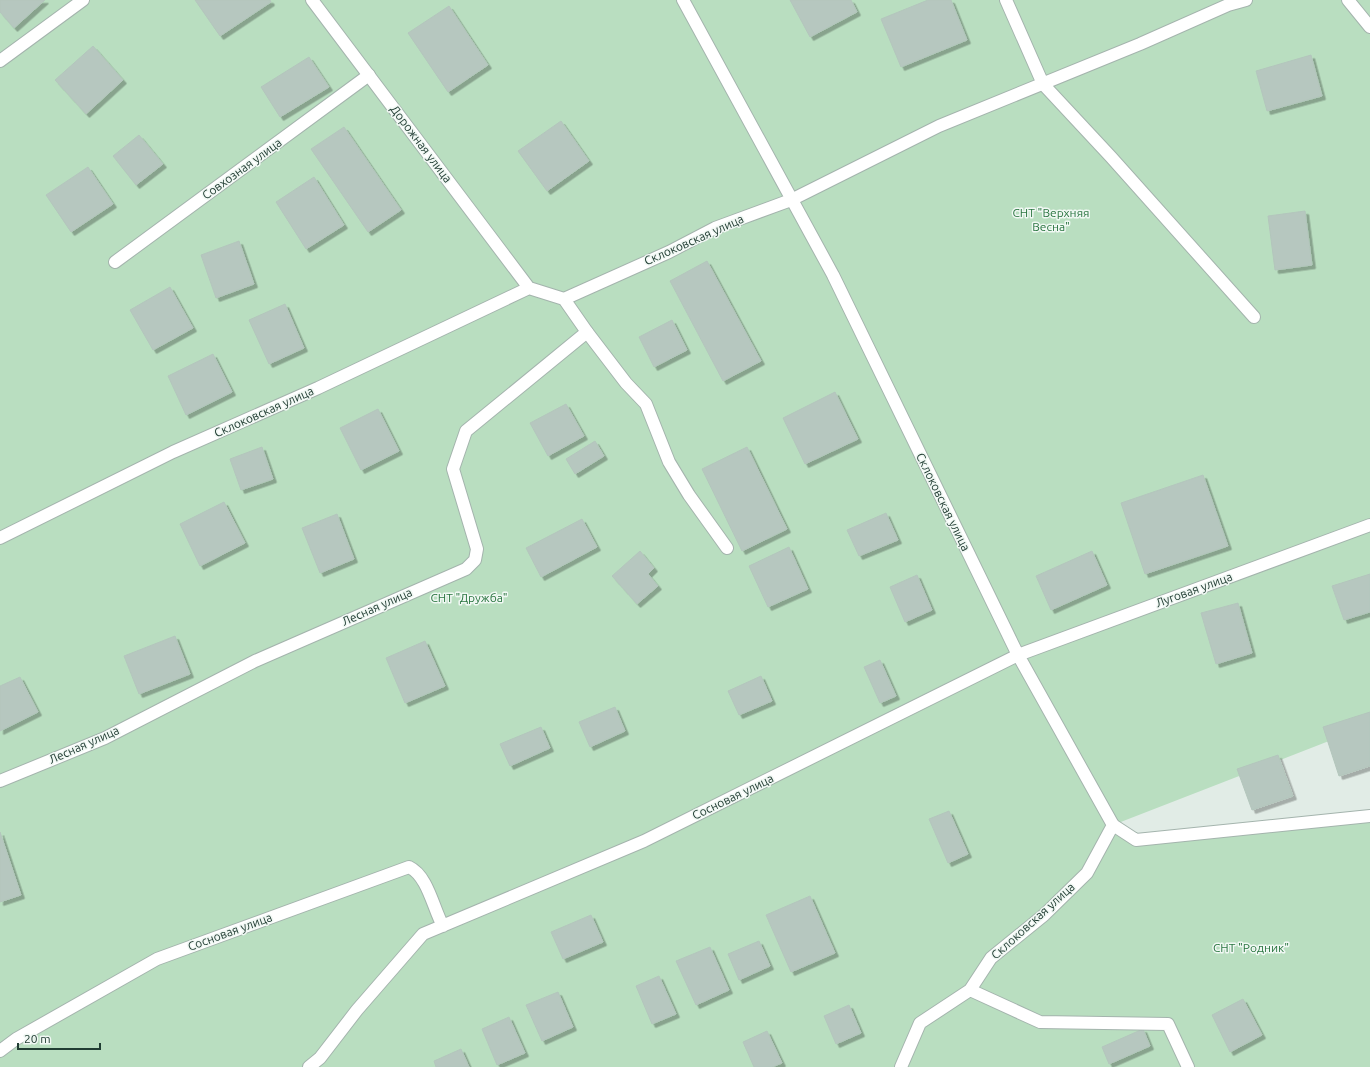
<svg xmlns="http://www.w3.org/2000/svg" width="1370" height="1067" font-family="Ubuntu,sans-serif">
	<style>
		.green { fill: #b9dec0 }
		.building { fill: #b6c7bf; stroke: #b3c6bc; filter: url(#shadow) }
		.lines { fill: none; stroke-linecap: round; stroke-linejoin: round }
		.lane-casing { stroke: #a4b4ad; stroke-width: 14 }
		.street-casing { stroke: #a4b4ad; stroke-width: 14 }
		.lane { stroke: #fff; stroke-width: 12 }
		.street { stroke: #fff; stroke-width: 12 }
		.labels { text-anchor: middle; stroke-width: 3; stroke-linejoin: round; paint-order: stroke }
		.street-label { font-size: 12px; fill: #213d33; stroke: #f1f8f4 }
		.park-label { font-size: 12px; fill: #2a7540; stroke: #f1f8f4 }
	</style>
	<defs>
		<filter id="shadow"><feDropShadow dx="3.5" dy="3.5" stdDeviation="0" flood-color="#0004"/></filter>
	</defs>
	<rect width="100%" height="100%" fill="#e1ece6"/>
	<path class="green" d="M0,0H1370V725L1113,825L1137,840L1370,816V1067H0Z"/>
	<path class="building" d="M0,0H45L14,28L0,12Z
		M195,0H270L271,2L220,36Z
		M790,0H851L857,12L810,37Z
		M928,0H951L967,40L901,67L881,19Z
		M449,6L488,65L448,92L408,33Z
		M93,46L123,80L86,114L55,80Z
		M1311,55L1322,96L1267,111L1256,71Z
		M309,57L329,87L280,117L261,87Z
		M561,121L589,161L547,191L518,151Z
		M344,127L401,210L368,232L311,149Z
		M139,135L163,164L136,185L113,156Z
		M88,167L113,204L71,232L46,195Z
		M314,177L344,225L306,249L276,202Z
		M1305,211L1312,265L1275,270L1268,216Z
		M239,241L254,284L216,298L201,255Z
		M707,261L761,361L723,381L670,281Z
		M170,287L193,328L153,350L130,310Z
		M285,304L304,348L269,364L249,320Z
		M672,320L687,350L654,367L639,337Z
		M213,354L232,392L186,415L168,376Z
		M835,392L858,439L805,464L783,418Z
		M566,404L584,436L548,456L530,423Z
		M378,409L399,451L361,470L340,428Z
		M595,441L604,456L575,474L566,459Z
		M262,447L273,479L241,490L230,459Z
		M747,447L787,529L742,551L702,469Z
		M1203,475L1228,546L1145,574L1121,503Z
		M224,502L245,543L200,566L180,524Z
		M886,513L898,540L859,556L847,530Z
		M337,514L354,559L320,573L302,528Z
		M582,519L597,547L541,577L526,548Z
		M789,547L808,589L768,607L749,566Z
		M640,551L654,568L648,574L658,586L637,604L612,576Z
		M1092,551L1107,585L1051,610L1036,576Z
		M1370,574V612L1344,620L1332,586Z
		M917,575L932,610L905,622L890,587Z
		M1238,603L1252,653L1216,664L1201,613Z
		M175,636L190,674L139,694L124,656Z
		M425,641L445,686L405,703L386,658Z
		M880,660L896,696L880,703L864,667Z
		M761,676L772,701L739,715L728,691Z
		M20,677L38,712L0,731V686Z
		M615,707L625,731L590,747L579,722Z
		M1370,712V766L1339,776L1323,727Z
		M541,727L550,748L510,766L500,744Z
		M1278,755L1293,796L1252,810L1237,769Z
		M949,811L968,854L948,863L929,819Z
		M0,832L21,895L0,902Z
		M810,896L835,953L791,972L766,915Z
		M591,915L603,942L563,959L551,932Z
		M759,941L770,966L739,980L728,954Z
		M710,947L729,990L696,1005L676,961Z
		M659,976L676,1014L652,1024L636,986Z
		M558,992L573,1027L542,1041L526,1005Z
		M1243,999L1262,1035L1230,1052L1212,1015Z
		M849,1005L861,1033L836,1044L824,1016Z
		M509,1017L525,1053L497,1065L482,1029Z
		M1143,1029L1150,1046L1109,1064L1102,1047Z
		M767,1031L782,1063L772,1067H754L743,1042Z
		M461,1049L469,1067H436L434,1061Z"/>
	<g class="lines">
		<g class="lane-casing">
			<path id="lane" d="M0,61L83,0
				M1043,84L1111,157L1254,317
				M115,262L369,75
				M587,332L626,383L646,404L669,462L689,495L727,548
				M1113,825L1136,840L1370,816"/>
		</g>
		<g class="street-casing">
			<path id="street" d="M312,0L529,288
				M683,0L833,275L1018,655L1113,825L1087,873L1044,915L991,958L970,990
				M1006,0L1043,84
				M1348,0L1370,27
				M529,288L564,299
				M564,299L669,252L715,228L791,200L939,126L1140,44L1228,5L1246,0
				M0,538L173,452L318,388L529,288
				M0,781L105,738L255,661L466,569L475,560L477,549L453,469L466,431L587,332L564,299
				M0,1051L16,1039L157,959L409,867C428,876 433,908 443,926
				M309,1067L320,1058L357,1010L423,934L644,841L1018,655L1370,525
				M901,1067L920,1023L970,990L1040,1022L1168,1024L1188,1067"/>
		</g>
		<use href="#lane" class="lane"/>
		<use href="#street" class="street"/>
	</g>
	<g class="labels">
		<g class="street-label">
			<text transform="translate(421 144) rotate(53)" y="4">Дорожная улица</text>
			<text transform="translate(242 169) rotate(-36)" y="4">Совхозная улица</text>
			<text transform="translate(694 240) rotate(-24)" y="4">Склоковская улица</text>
			<text transform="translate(264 412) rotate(-24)" y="4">Склоковская улица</text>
			<text transform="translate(943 502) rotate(64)" y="4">Склоковская улица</text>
			<text transform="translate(1194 590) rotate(-20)" y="4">Луговая улица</text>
			<text transform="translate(377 607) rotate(-24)" y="4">Лесная улица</text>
			<text transform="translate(84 745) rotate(-24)" y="4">Лесная улица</text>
			<text transform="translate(733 797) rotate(-26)" y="4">Сосновая улица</text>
			<text transform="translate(1033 921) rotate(-42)" y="4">Склоковская улица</text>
			<text transform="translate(230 932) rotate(-20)" y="4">Сосновая улица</text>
		</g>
		<g class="park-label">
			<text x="1051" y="217">СНТ "Верхняя<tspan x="1051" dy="14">Весна"</tspan></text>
			<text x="469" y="602">СНТ "Дружба"</text>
			<text x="1251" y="952">СНТ "Родник"</text>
		</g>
	</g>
	<path d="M18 1043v6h82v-6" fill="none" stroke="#213d33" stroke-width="2"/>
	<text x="24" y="1043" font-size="12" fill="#213d33" stroke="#f1f8f4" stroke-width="3" paint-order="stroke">20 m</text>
</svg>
